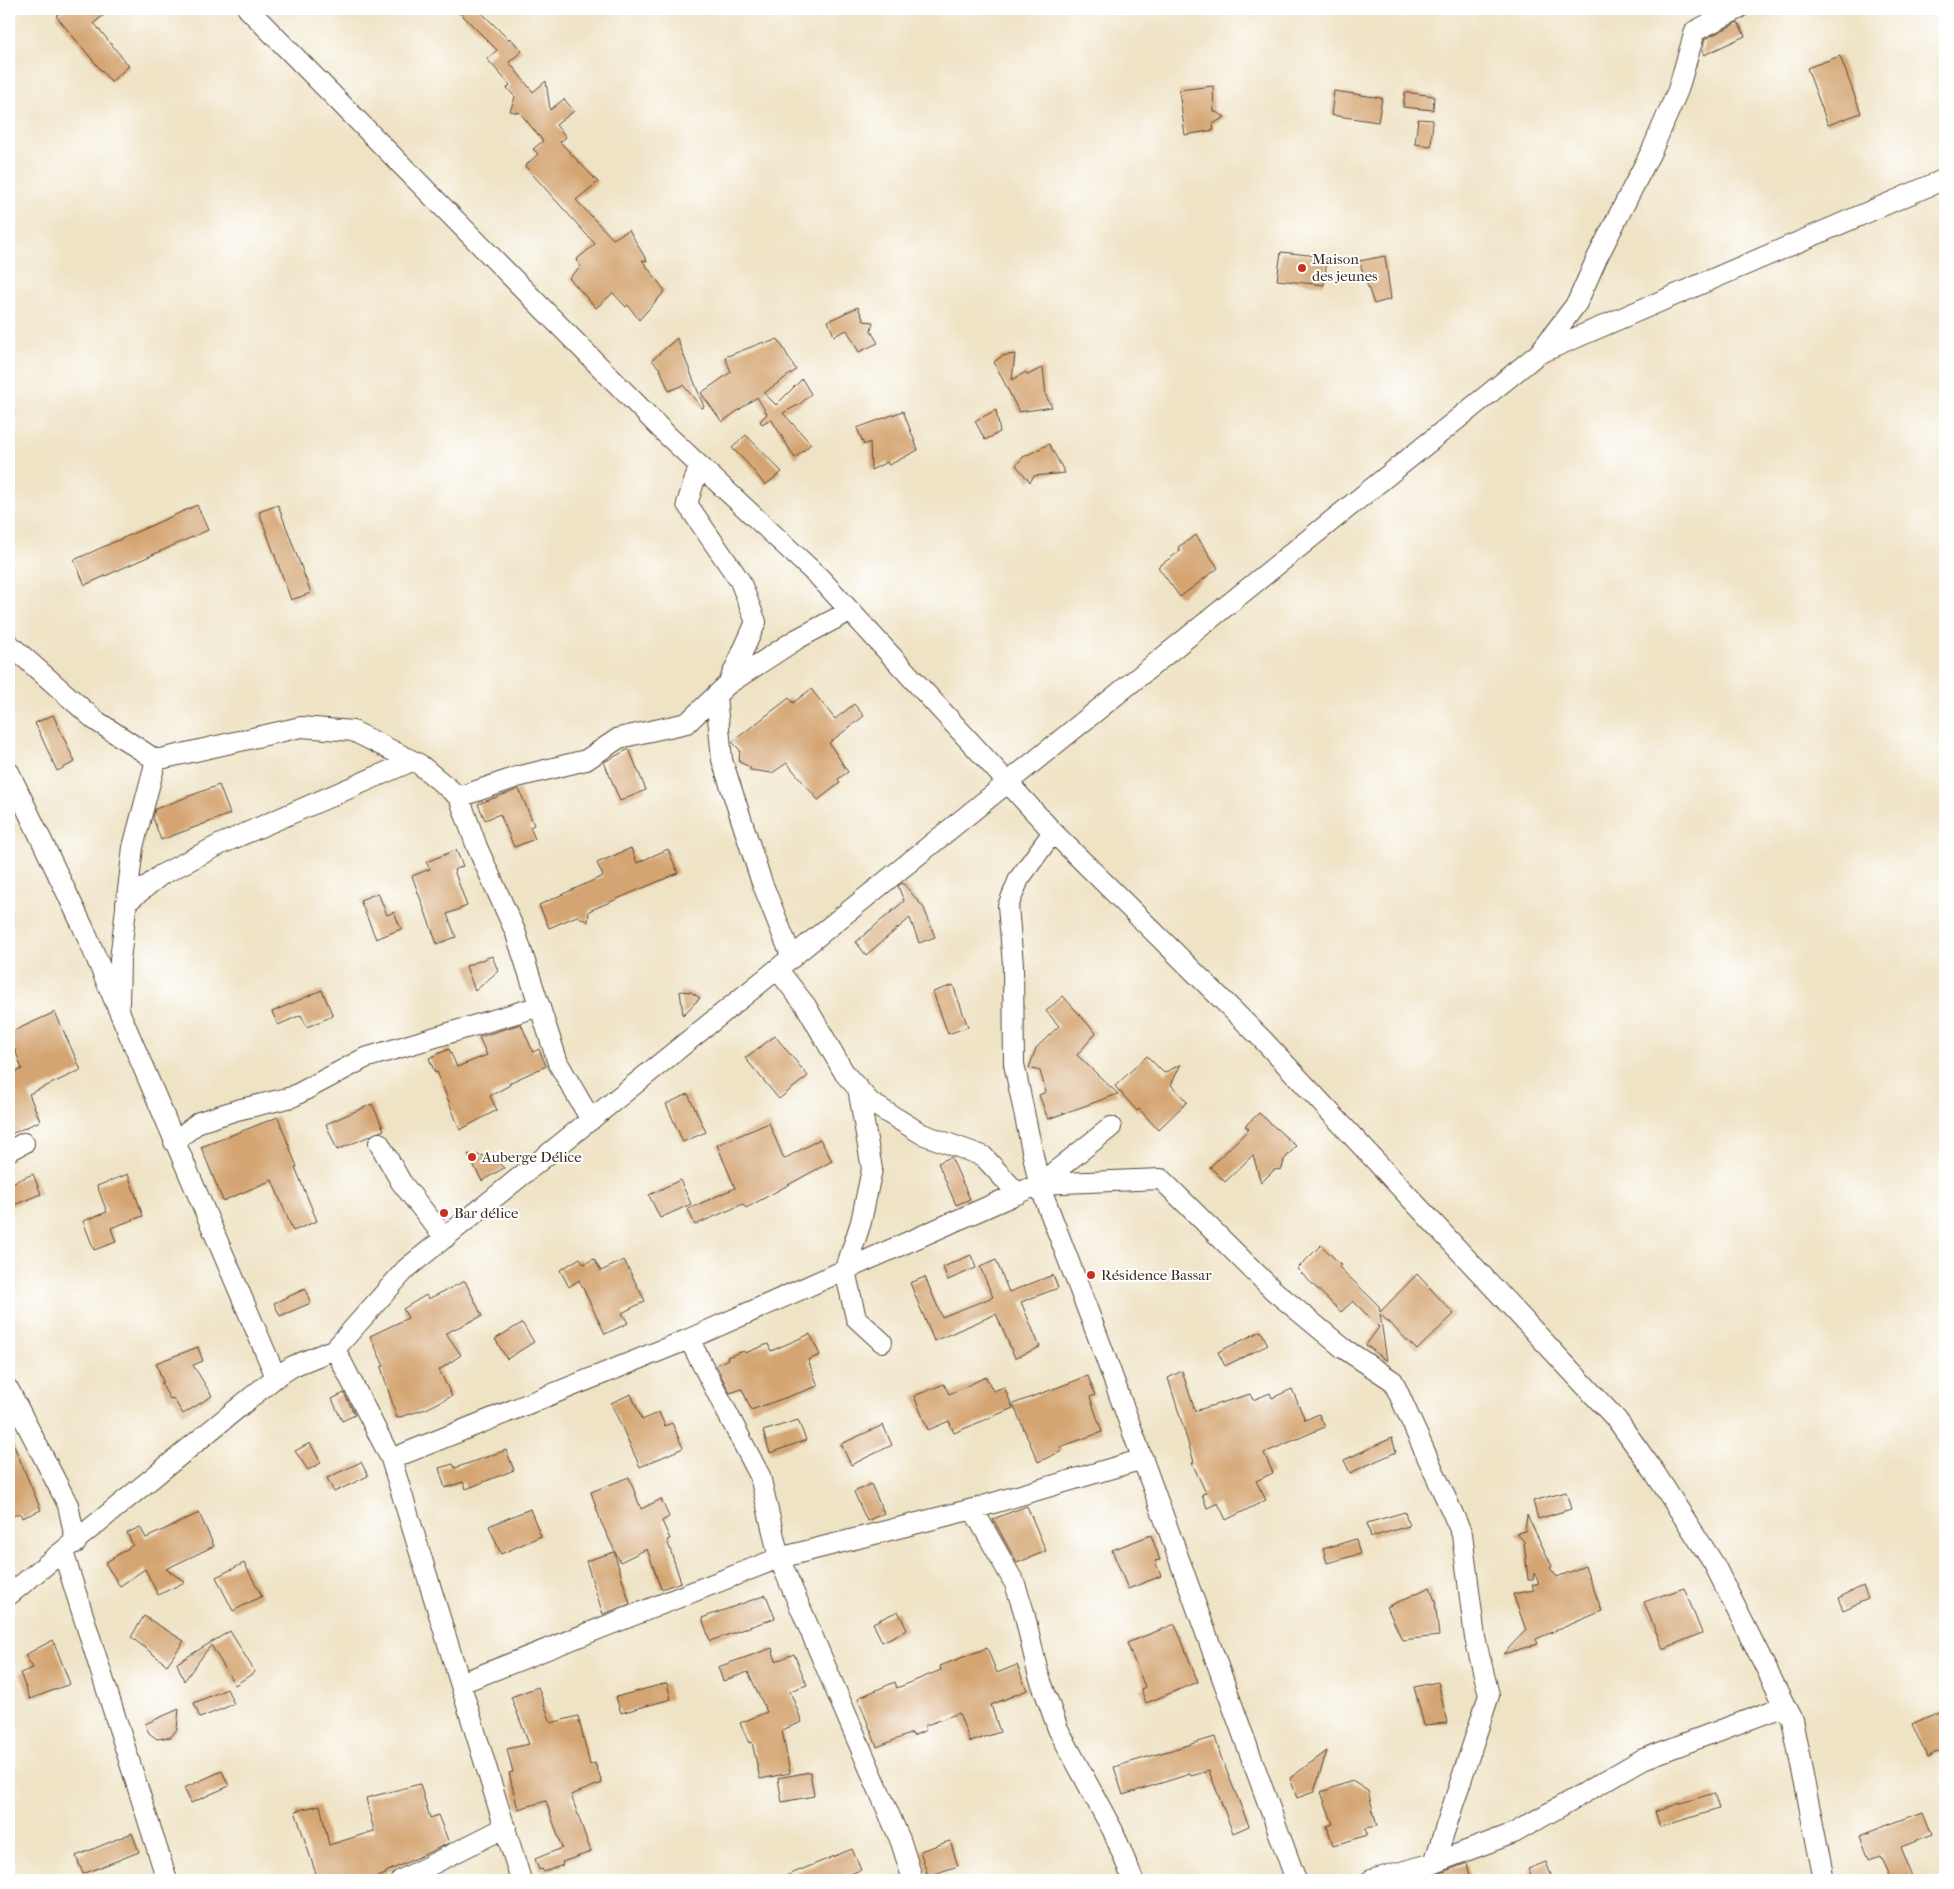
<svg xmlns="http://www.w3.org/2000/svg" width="1954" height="1889" font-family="'IM FELL French Canon',serif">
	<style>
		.building { fill: #d4a572 }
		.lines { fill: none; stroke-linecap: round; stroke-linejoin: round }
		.minor-casing { stroke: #564637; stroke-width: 22 }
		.minor { stroke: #fff; stroke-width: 20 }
		.poi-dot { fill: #c8321e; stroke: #fff; stroke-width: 2 }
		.labels { text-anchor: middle; stroke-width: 4; stroke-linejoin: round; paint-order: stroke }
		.poi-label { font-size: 15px; fill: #3b2a1e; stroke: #fff; text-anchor: start }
	</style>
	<rect width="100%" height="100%" fill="#fff"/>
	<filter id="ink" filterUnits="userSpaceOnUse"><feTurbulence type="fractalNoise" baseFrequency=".02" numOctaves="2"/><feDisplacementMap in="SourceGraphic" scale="10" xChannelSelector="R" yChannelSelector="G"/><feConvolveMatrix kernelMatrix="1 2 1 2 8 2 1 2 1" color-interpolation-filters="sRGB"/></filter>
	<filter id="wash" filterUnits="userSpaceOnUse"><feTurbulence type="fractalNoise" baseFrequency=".0096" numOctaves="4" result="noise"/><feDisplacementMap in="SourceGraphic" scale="20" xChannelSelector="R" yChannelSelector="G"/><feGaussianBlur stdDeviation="1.12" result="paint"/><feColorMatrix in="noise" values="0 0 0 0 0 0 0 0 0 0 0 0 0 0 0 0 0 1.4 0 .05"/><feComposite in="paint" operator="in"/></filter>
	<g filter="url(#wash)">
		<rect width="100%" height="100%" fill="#efe3c5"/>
		<g id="blocks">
			<path class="building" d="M65,9H111L94,23L129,66L111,82L56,16Z
				M456,9H478L509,40L510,38L522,51L509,62L533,92L546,81L550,110L564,99L574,111L556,125L566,137L560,142L598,182L576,200L613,239L629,230L647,261L642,260L665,291L639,320L628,305L626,307L613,293L596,308L569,278L581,267L576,260L595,244L525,166L538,154L533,149L543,141L520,113L510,111L515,97L507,88L510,85L487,59L497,50Z
				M1738,22L1745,36L1704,55L1702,51L1705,39Z
				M1840,56L1861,113L1828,125L1807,68Z
				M1213,86L1214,111L1225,117L1213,124L1214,130L1185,135L1179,90Z
				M1334,91L1382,98L1378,122L1331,115Z
				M1405,92L1434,96L1433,110L1403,107Z
				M1418,119L1433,120L1431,146L1415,144Z
				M1281,252L1327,257L1324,285L1277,280Z
				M1385,256L1391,299L1374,304L1359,261Z
				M858,307L864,321L873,322L871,331L878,343L859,352L847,330L834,336L828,321Z
				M677,338L704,407L702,408L683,385L669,391L660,369L652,360Z
				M778,339L796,370L764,393L776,405L802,379L811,394L800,404L783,413L811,444L795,458L771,419L762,424L760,421L767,414L757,397L722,422L701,393L731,372L725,357L764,342L765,344Z
				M1015,354L1012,380L1026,372L1028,375L1043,367L1046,396L1052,407L1019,412L994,362L1002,356Z
				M996,410L1000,432L985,440L975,421Z
				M903,411L918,450L889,465L887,462L871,470L870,442L864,445L857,428Z
				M746,435L782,472L765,485L747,463L732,448Z
				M1049,444L1065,473L1034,476L1030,482L1016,465L1023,457Z
				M197,505L208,530L85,585L74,560Z
				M278,505L311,593L291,600L259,512Z
				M1196,535L1218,568L1180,597L1158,567L1180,551L1178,547Z
				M811,689L835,719L854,704L864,716L829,743L848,772L838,779L840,783L818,800L787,763L772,773L750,770V767L739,762L740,750L732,742L789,698L793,703Z
				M53,715L75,762L57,771L35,723Z
				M629,749L646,790L620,801L604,762Z
				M219,785L230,814L161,840L153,818L155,809Z
				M519,789L534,825L530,827L535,839L514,847L500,814L485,820L478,804Z
				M631,848L637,863L668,849L678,873L589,911L588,922L577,916L549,928L539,905L603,876L597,863Z
				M456,850L463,866L454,870L467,906L447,914L456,937L437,944L412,876L430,869L426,862Z
				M903,883L924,908L935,937L919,943L910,918L866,955L856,942L904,901L898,886Z
				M378,893L387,915L394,912L401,929L376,939L360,900Z
				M492,956L498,971L475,991L466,966Z
				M953,985L968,1027L948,1034L933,992Z
				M322,990L333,1016L307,1027L301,1015L278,1025L272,1012Z
				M680,991L691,992L700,998L683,1015Z
				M1063,996L1096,1033L1077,1055L1118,1094L1048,1119L1039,1095L1046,1092L1040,1071L1029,1068L1036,1048L1059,1026L1046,1011Z
				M55,1012L81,1070L29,1094L40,1121L9,1135V1075L22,1069L9,1033Z
				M521,1024L533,1052L539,1049L546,1066L509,1083L510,1085L490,1096L497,1110L460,1130L437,1072L435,1073L429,1058L449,1049L457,1067L487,1055L479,1037Z
				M775,1036L808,1076L779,1099L745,1058Z
				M1147,1056L1164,1073L1181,1064L1171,1085L1187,1102L1158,1130L1139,1109L1137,1111L1115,1086Z
				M688,1094L706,1132L683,1142L666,1104Z
				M372,1104L384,1130L337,1150L326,1124Z
				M1259,1113L1296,1146L1284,1160L1282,1169L1274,1170L1261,1183L1253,1155L1225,1182L1210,1167L1249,1129L1245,1126Z
				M278,1117L297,1167H295L317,1221L293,1231L272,1180L223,1201L201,1147Z
				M769,1123L784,1159L820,1139L832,1161L746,1208L743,1204L695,1225L688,1209L735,1188L717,1145Z
				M468,1154L492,1157L504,1168L482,1181Z
				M951,1157L970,1199L956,1205L938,1163Z
				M33,1174L41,1194L9,1207V1184Z
				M128,1174L143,1216L111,1228L116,1242L94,1250L83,1221L107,1212L97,1186Z
				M680,1180L691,1204L660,1218L649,1195Z
				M1321,1245L1341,1265L1339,1267L1379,1306L1380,1312L1417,1274L1454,1314L1417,1350L1380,1314L1387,1361L1366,1345L1379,1327L1353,1301L1341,1312L1297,1269Z
				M971,1255L976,1268L948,1280L943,1267Z
				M580,1258L584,1264L594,1259L601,1271L624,1260L645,1301L622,1313L628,1323L605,1334L579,1280L569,1287L560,1270Z
				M996,1260L1009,1292L1053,1275L1058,1288L1021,1302L1040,1347L1015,1358L996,1314L934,1341L910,1283L925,1277L942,1317L993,1297L980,1267Z
				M465,1281L482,1316L446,1333L461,1355L439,1370L452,1396L426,1409L397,1418L381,1367L384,1366L370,1336L408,1318L403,1309L426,1295L428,1299Z
				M305,1289L311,1303L280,1316L274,1303Z
				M522,1323L534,1342L507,1359L495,1339Z
				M1261,1331L1268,1345L1225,1366L1218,1352Z
				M810,1334L820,1355L808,1360L818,1386L751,1410L742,1389L730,1393L716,1365L728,1359L727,1357L744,1351L745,1353L768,1344L771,1351Z
				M198,1347L203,1361L193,1365L212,1396L183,1414L173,1398L170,1399L161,1383L163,1382L156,1363Z
				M1182,1371L1195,1411L1250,1394L1253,1400L1270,1393L1272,1398L1292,1389L1305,1420L1319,1414L1325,1427L1264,1453L1273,1473L1256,1481L1266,1500L1226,1520L1218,1503L1207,1508L1202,1494L1206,1493L1192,1463L1194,1462L1168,1378Z
				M1088,1376L1095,1395L1090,1397L1102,1432L1060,1447L1062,1451L1038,1462L1013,1404Z
				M986,1377L993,1391L1004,1387L1013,1408L954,1433L949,1421L928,1430L914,1396L944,1384L949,1394Z
				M344,1393L355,1415L342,1421L332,1399Z
				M631,1394L642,1420L659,1412L665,1426L672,1423L683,1448L640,1467L611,1403Z
				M798,1420L806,1440L770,1453L763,1431Z
				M883,1425L892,1445L851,1465L841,1444Z
				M9,1434L41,1510L22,1518L20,1513L9,1518Z
				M1392,1438L1396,1452L1350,1473L1344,1460Z
				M310,1443L321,1463L308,1470L295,1451Z
				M506,1450L514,1470L466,1489L463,1482L445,1488L439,1468L453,1464L455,1468Z
				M361,1462L368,1476L334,1492L327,1478Z
				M629,1477L641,1509L661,1499L669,1517L662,1521L670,1539L667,1540L681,1582L661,1589L647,1549L620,1562L601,1522L591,1492Z
				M871,1484L884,1513L867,1521L854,1492Z
				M1566,1492L1571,1509L1538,1519L1533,1501Z
				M1027,1506L1046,1551L1017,1563L993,1519Z
				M530,1509L541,1536L501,1554L489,1526Z
				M1405,1512L1409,1526L1371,1537L1367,1523Z
				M199,1513L214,1546L166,1569L185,1582L158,1595L145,1569L120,1586L105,1563L133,1545L127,1533L140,1527L146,1538Z
				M1527,1515L1552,1566L1550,1568L1557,1577L1585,1566L1602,1611L1536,1639L1538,1644L1503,1654L1526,1630L1513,1594L1534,1590L1532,1585L1539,1583L1534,1573L1533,1580H1528L1524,1541L1516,1533L1525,1531Z
				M1151,1535L1160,1560L1155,1561L1161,1576L1128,1589L1112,1550Z
				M1356,1539L1360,1554L1327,1563L1323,1549Z
				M614,1552L630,1604L603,1614L586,1561Z
				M244,1563L262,1596L233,1611L216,1577Z
				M1863,1586L1868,1599L1843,1610L1838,1598Z
				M1430,1587L1435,1601L1439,1636L1402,1640L1387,1607Z
				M1684,1588L1702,1633L1663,1649L1644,1602Z
				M766,1595L775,1618L710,1641L702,1618Z
				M898,1611L907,1630L882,1642L873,1623Z
				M144,1616L184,1641L167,1665L131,1637Z
				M1175,1624L1198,1682L1146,1703L1141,1689L1145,1687L1127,1643Z
				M230,1631L255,1672L235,1685L211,1645L184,1681L177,1663Z
				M53,1640L70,1684L30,1699L20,1673L33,1668L25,1655Z
				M772,1648L776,1661L794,1654L807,1685L790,1691L802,1722L782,1730L790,1773L760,1779L752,1742L749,1743L740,1723L767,1712L748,1672L723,1681L718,1667Z
				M987,1648L997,1673L1017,1665L1027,1690L991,1705L1000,1732L970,1742L959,1713L924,1726L926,1730L913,1736L912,1733L877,1747L858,1698L895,1682L897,1688L941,1670L940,1666Z
				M1438,1682L1447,1723L1424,1725L1414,1687Z
				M667,1683L671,1699L621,1713L616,1697Z
				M538,1687L551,1723L578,1716L590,1765L595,1763L602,1783L571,1795L591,1852L562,1862L563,1865L544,1872L542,1869L539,1870L535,1859L562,1848L546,1801L518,1809L509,1773L513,1772L507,1749L529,1744L511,1697Z
				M227,1689L234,1704L200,1718L194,1703Z
				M179,1709L177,1729L171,1737L157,1739L149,1733L145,1724Z
				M1945,1709V1748L1927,1757L1912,1724Z
				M1215,1737L1221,1757L1249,1826L1233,1833L1209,1771L1191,1776L1190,1774L1123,1795L1114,1767Z
				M1327,1751L1314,1792L1297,1798L1290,1778Z
				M222,1771L229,1786L191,1803L184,1788Z
				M810,1772L814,1796L782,1802L778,1778Z
				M1352,1781L1368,1791L1377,1826L1365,1828L1367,1835L1333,1846L1327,1826L1333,1824L1321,1792Z
				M420,1784L430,1818L438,1815L449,1843L386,1872V1874L368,1880H318L295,1811L320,1805L329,1845L374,1831L366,1798Z
				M1714,1793L1719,1809L1660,1827L1655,1811Z
				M1923,1812L1932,1835L1901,1847L1914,1880H1890L1880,1855L1869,1859L1860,1836Z
				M132,1833L139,1852L83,1874L76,1856Z
				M950,1841L958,1866L928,1876L920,1851Z
				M852,1849L861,1870L833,1880H776Z
				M1546,1862L1553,1880H1533L1528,1869Z
				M1467,1863L1471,1880H1416L1438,1874Z"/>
		</g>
	</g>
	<g filter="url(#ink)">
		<use href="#blocks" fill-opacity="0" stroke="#564637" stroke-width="1"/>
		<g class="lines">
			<g class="minor-casing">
				<path id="minor" d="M248,9L668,436L820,578L1053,832L1262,1039L1617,1420L1653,1470L1714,1564L1792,1720L1824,1880
					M1540,352L1577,303L1597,258L1652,150L1678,90L1695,31L1738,9
					M9,644L95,720L156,760L133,847L120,960L119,1004
					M728,684L797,639L850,611
					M716,695L722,760L761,880L792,958
					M156,760L301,727L353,731L419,764L459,797L477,847L515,931L558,1063L591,1120
					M9,772L83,927L276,1377
					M459,797L517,777L586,760L619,738L687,723L728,684L756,622L740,581L687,504L699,466
					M1053,832L1019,879L1008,906L1013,964L1014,1064L1039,1184L1098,1337L1296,1880
					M126,903L161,875L221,844L412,761
					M778,970L806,1006L845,1074L870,1102L922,1134L983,1156L1018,1194
					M858,1088L872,1169L861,1222L845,1271L856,1318L882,1342
					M174,1142L199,1122L237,1110L292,1097L365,1058L540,1006
					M379,1143L401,1182L445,1238
					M9,1151L24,1143
					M1039,1184L1161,1179L1273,1290L1343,1348L1393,1381L1462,1534L1475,1638L1489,1695L1434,1863L1371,1880
					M689,1339L760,1476L779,1558L901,1842L913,1880
					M335,1349L391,1459L521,1880
					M9,1390L68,1505L76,1543
					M391,1459L689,1339L1039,1184L1111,1127
					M973,1509L1015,1584L1024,1612L1038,1673L1058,1729L1113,1831L1133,1880
					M63,1552L167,1880
					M9,1595L276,1377L293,1366L335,1349L406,1269L1538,354L1945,179
					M461,1683L779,1558L973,1509L1143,1459
					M1434,1863L1514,1833L1643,1759L1785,1706
					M401,1880L506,1827"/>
			</g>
			<use href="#minor" class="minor"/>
		</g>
	</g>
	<g class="poi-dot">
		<circle cx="1302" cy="268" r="5"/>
		<circle cx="472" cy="1157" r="5"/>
		<circle cx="444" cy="1213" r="5"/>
		<circle cx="1091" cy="1275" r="5"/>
	</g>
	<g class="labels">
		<g class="poi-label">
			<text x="1312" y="264">Maison<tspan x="1312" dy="17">des jeunes</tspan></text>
			<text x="482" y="1162">Auberge Délice</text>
			<text x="454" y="1218">Bar délice</text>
			<text x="1101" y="1280">Résidence Bassar</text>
		</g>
	</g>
	<rect width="1954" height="1889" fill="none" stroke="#fff" stroke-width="30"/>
</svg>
